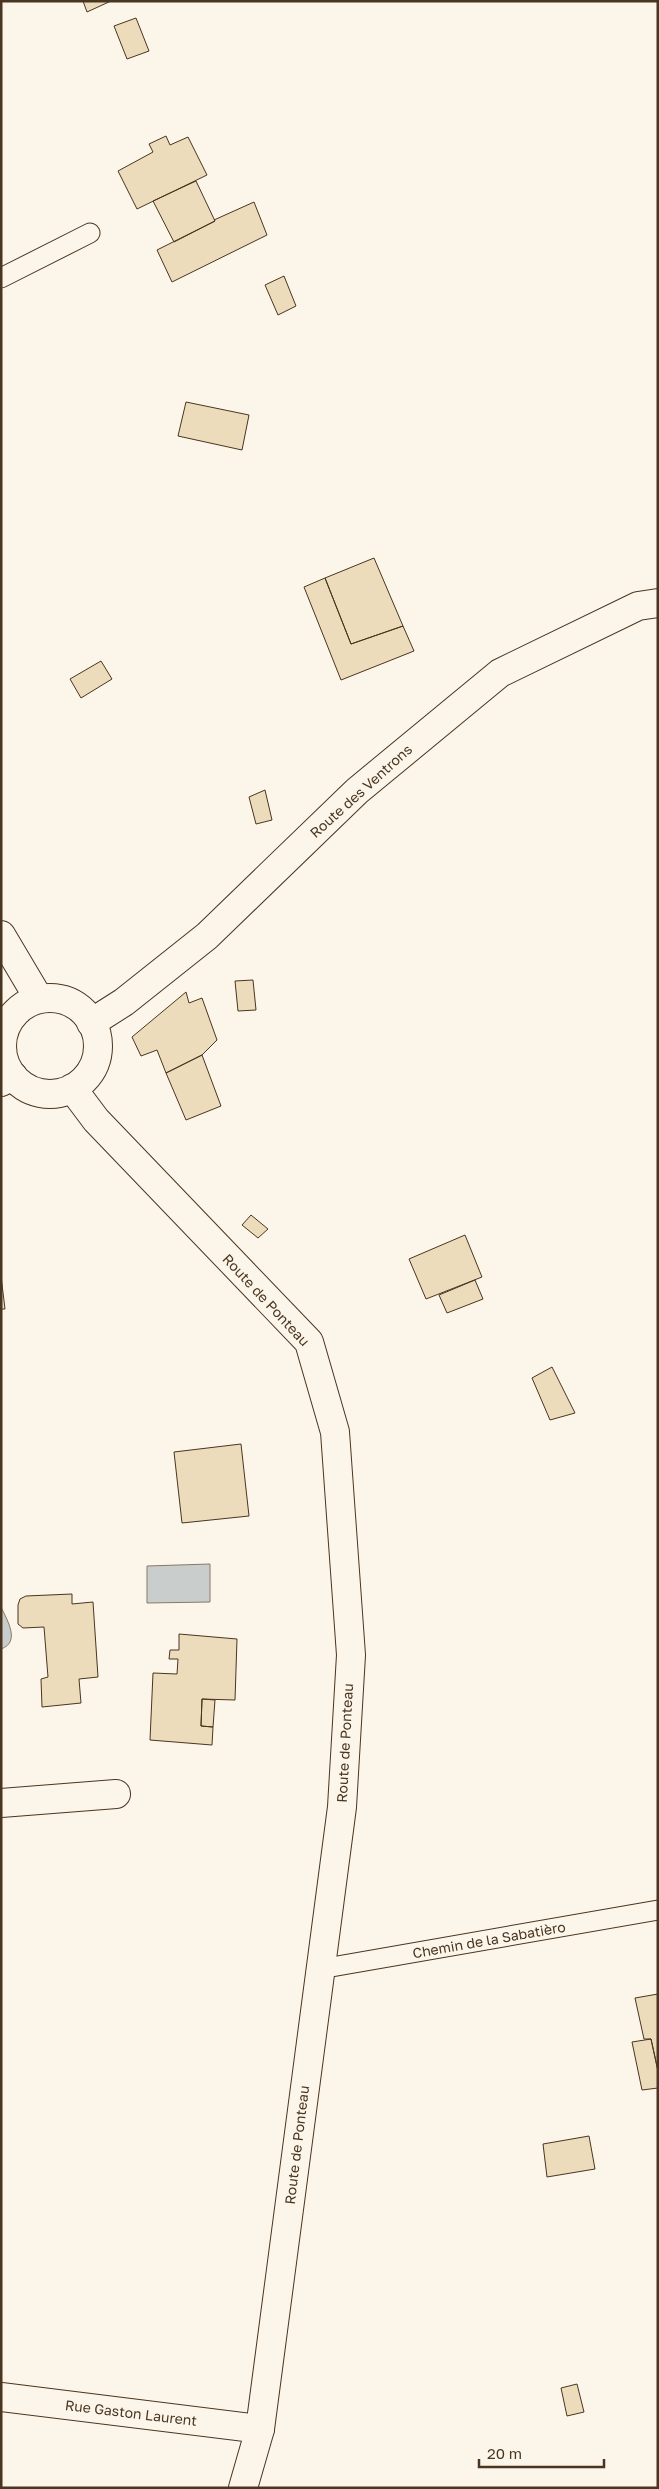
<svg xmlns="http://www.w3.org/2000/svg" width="659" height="2489" font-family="'Golos Text',sans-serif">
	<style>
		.water { fill: #c9cecd; stroke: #887966 }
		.building { fill: #ecdcbc; stroke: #4a3520 }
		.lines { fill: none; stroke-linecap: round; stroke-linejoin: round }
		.lane-casing { stroke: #4a3520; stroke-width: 21 }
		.street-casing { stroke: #4a3520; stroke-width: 30 }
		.secondary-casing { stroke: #4a3520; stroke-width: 30 }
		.lane { stroke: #fbf6e9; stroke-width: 19 }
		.street { stroke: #fbf6e9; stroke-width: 28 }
		.secondary { stroke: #fbf6e9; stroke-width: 28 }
		.labels { text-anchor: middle; stroke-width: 4; stroke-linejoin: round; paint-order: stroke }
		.street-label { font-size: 14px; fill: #4a3520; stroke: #fbf6e9 }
	</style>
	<rect width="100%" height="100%" fill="#fbf6e9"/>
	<path class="water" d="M210,1564V1602L147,1603V1566Z
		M1,1607C7,1620 21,1642 1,1649Z"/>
	<path class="building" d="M83,1H111L87,12Z
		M136,18L149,51L127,59L114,26Z
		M166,136L170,145L188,137L207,175L137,209L118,171L153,152L149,144Z
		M196,181L215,221L174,242L153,201Z
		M254,202L267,235L172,282L157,250L215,221L214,220Z
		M284,276L296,306L278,315L265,285Z
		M186,402L249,415L242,450L178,436Z
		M374,558L403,626L351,644L325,578Z
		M325,578L351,644L403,626L414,651L341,680L304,587Z
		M101,661L112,679L81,698L70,679Z
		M265,790L272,820L256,824L249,797Z
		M253,980L256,1010L238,1011L235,981Z
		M186,992L189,1003L202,998L217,1040L202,1055L166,1073L157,1050L141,1056L132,1037Z
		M202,1055L221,1106L186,1120L166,1073Z
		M251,1215L268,1229L258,1238L242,1225Z
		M465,1235L482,1277L426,1299L409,1259Z
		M1,1276L5,1309H1Z
		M475,1280L483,1299L447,1313L439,1295Z
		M552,1367L575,1413L550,1420L532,1378Z
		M241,1444L249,1516L182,1523L174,1452Z
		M72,1594V1604L93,1602L98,1677L79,1679L81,1703L42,1707L41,1679L48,1677L44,1627L23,1628L18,1624V1605L20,1599L26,1596Z
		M179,1634L237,1639L235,1700L202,1699L201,1726L213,1727L212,1745L150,1740L153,1673L177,1674L178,1659H169L170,1650H179Z
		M202,1699L215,1700L213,1727L201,1726Z
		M658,1994V2071L651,2039H644L635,1998Z
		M651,2039L658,2071V2088L642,2090L632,2042Z
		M589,2136L595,2169L547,2177L543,2144Z
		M577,2384L584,2412L567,2416L561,2388Z"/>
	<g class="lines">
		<g class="lane-casing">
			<path id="lane" d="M1,278L90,233
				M320,1969L658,1910"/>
		</g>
		<g class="street-casing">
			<path id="street" d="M91,1023L124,1002L207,936L357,791L500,673L638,606L658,603
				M1,1082L13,1076
				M1,1803L116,1794
				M1,2397L260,2429"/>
		</g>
		<g class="secondary-casing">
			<path id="secondary" d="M1,935L39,999
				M2 1046a48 48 0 1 1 96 0a48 48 0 1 1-96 0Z
				M72,1088L96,1120L309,1342L335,1432L351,1655L342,1807L260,2429L243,2488"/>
		</g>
		<use href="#lane" class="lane"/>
		<use href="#street" class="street"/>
		<use href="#secondary" class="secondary"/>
	</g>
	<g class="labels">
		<g class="street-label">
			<text transform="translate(361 791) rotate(-42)" y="5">Route des Ventrons</text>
			<text transform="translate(266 1300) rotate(47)" y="5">Route de Ponteau</text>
			<text transform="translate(345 1743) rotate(-87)" y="5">Route de Ponteau</text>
			<text transform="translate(489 1940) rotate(-10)" y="5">Chemin de la Sabatièro</text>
			<text transform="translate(297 2145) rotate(-83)" y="5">Route de Ponteau</text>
			<text transform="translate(131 2413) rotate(7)" y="5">Rue Gaston Laurent</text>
		</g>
	</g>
	<rect width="659" height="2489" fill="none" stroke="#4a3520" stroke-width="5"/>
	<path d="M479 2459v8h125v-8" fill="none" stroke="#4a3520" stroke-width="2.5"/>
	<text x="487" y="2459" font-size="15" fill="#4a3520" stroke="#fbf6e9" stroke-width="4" paint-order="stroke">20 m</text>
</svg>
